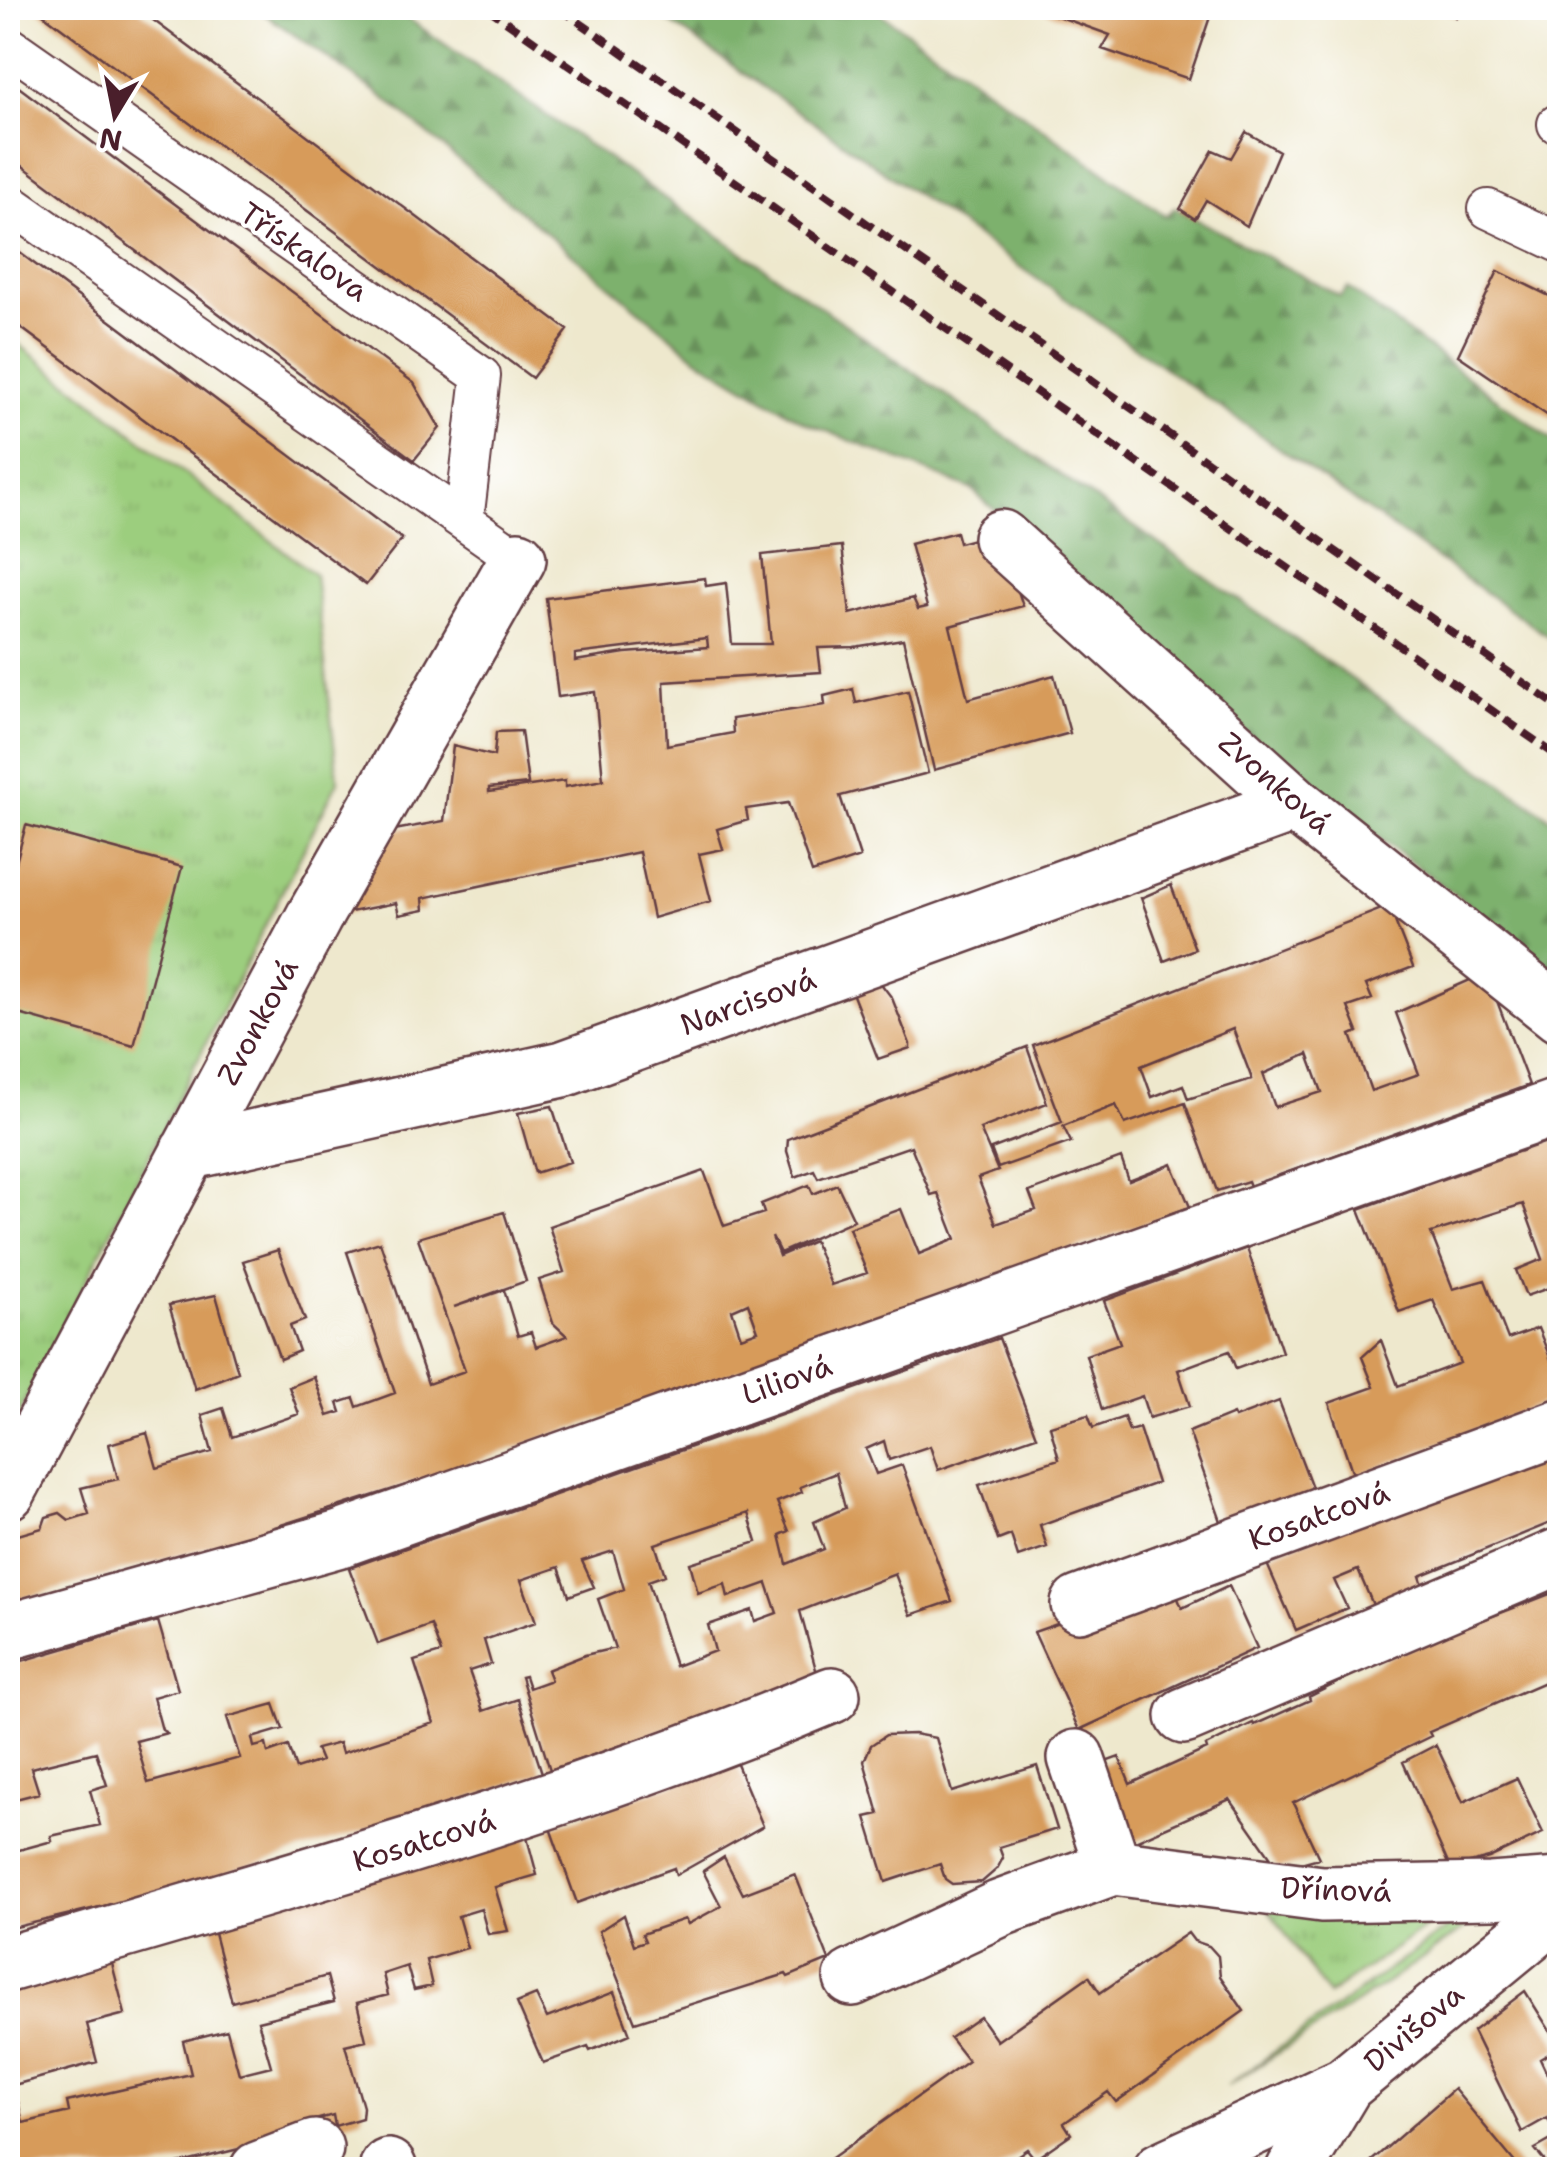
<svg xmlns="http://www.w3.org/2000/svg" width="1567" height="2177" font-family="'Shantell Sans',sans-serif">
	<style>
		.grass { fill: url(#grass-tufts); stroke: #737654; stroke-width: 2.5 }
		.forest { fill: url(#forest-firs); stroke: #64684c; stroke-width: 2.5 }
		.building { fill: #d79b5a; fill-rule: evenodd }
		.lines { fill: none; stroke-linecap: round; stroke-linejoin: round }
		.lane-casing { stroke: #633d43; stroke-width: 42 }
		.street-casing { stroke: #633d43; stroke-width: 60 }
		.lane { stroke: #fff; stroke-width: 38 }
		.street { stroke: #fff; stroke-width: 55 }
		.rail { stroke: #4a1f2b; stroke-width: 8; stroke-dasharray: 15 8; stroke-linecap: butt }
		.labels { text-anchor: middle; stroke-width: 8; stroke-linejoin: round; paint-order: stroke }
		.street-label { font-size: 30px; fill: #4a1f2b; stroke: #fff }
	</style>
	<defs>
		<pattern id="grass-tufts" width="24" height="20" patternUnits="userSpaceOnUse" patternTransform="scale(2.5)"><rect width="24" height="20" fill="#9cce7e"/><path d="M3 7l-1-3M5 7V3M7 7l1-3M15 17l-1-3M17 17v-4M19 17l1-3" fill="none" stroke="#88b06d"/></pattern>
		<pattern id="forest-firs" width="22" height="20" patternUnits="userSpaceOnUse" patternTransform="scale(2.5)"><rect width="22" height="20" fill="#7db16d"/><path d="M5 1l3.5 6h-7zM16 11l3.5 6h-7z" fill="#688f5a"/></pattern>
	</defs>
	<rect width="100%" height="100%" fill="#fff"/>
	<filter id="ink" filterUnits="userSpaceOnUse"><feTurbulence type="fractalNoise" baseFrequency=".01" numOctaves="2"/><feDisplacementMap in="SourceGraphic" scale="20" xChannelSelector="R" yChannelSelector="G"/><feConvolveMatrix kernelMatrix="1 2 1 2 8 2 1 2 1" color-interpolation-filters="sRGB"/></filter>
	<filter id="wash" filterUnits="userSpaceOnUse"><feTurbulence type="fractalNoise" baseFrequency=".0048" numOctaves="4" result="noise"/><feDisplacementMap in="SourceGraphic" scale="40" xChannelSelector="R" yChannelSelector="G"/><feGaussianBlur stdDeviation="2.25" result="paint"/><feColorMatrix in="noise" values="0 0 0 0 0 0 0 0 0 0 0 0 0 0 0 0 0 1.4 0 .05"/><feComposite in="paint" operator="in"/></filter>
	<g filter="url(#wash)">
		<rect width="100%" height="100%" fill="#eee8cd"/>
		<path class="grass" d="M8,336L315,575L338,781L8,1436Z
			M1262,1900L1459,1904L1328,1995Z
			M1469,1912L1476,1920L1387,1983L1227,2086Z"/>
		<path class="forest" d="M256,8H393L1559,824V986L1505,932L1287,770L971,489L804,422L697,358L383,97Z
			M650,8H873L1166,216L1175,208L1340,296L1348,288L1559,445V644Z"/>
		<g id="blocks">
			<path class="building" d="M35,8H137L568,330L532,378Z
				M1035,8H1213L1189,79L1102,49L1110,35Z
				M1437,8H1461L1456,17Z
				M8,79L414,383L440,428L414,460L8,155Z
				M1246,132L1279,151L1247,226L1206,200L1195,219L1180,209L1213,150L1231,158Z
				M8,244L402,539L366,585L8,318Z
				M1498,271L1560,301V424L1458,355Z
				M956,532L959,543L985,536L1009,563L1023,606L950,626L968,699L1054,675L1070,733L934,770L903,639L854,647L818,648L821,672L664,682L667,745L733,733L732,719L825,705L824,696L853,689L856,703L908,691L928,773L840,796L860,857L812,873L788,803L746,809L748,820L717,829L723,849L699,854L711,901L653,918L639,852L423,898L424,910L399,915L396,903L340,914L389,831L444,821L453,746L494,756L496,732L521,731L528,784L489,788V792L565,781V787L603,780L595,692L558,697L546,598L705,578L706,586L726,583L732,644H771L762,555L842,546L850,614L913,598L918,609L927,607L910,544ZM707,638L708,647L625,653L575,661V654Z
				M26,825L182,867L134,1046L8,1011V893Z
				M1171,885L1195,949L1164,961L1141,898Z
				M1389,906L1413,967L1366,985L1372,999L1348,1007L1358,1032L1351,1035L1371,1091L1419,1074L1396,1013L1479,976L1492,988L1529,1085L1250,1186L1248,1181L1217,1191L1185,1103L1125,1124L1116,1105L1063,1126L1071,1142L998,1168L991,1149L1062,1122L1033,1045ZM1233,1029L1252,1079L1188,1099L1183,1085L1152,1097L1141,1066ZM1308,1054L1322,1092L1275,1107L1263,1074Z
				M879,981L892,998L910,1044V1048L878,1059L851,990Z
				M1027,1047L1047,1103L980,1129L998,1171L978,1178L996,1224L1036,1210L1029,1192L1121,1158L1129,1181L1172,1164L1190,1207L793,1352L425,1479L237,1539L8,1603V1543L11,1537L42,1528L46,1517L60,1513L69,1520L89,1514L81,1488L118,1479L109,1444L147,1433L157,1468L212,1452L202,1415L223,1408L232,1437L299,1414L289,1387L314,1377L328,1416L341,1412L338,1403L354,1398L357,1407L395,1393L347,1252L380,1242L428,1384L465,1371L418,1238L504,1212L526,1281L454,1307L504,1290L518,1336L531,1332L536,1347L567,1336L553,1323L539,1280L564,1272L549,1226L704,1171L724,1226L764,1213L761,1204L809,1185L813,1194L837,1184L854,1220L780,1253L772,1237L779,1256L814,1241L831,1285L867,1273L849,1228L901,1209L919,1254L956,1239L938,1193L931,1195L911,1146L818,1178L814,1170L795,1177L787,1151L788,1139ZM748,1303L758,1331L741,1337L732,1310Z
				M552,1106L570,1162L535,1173L518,1113Z
				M1560,1137V1284L1526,1296L1516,1270L1543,1259L1523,1204L1431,1233L1453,1289L1485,1280L1508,1339L1538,1328L1560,1382V1397L1354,1477L1329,1403L1374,1387L1362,1357L1381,1340L1398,1386L1460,1363L1433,1300L1399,1312L1359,1209Z
				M1247,1248L1282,1352L1236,1369L1229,1351L1178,1370L1190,1406L1149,1418L1142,1396L1102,1410L1086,1355L1120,1343L1104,1301Z
				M278,1250L305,1320L290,1326L299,1351L280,1359L243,1261Z
				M216,1295L238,1372L195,1389L169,1305Z
				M999,1338L1036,1436L938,1470L930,1446L889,1460L884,1441L866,1449L876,1474L902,1465L952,1601L911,1615L895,1574L800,1611L818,1677L550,1770L521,1677L525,1676L529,1688L551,1680L547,1670L585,1655L615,1648L598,1599L624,1589L613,1551L582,1561L594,1587L569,1596L559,1567L521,1580L536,1622L484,1640L491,1664L469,1671L483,1711L518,1699L542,1773L459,1802L179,1888L8,1929V1853L52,1841L51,1836L100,1825L90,1790L107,1785L96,1752L31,1768L39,1793L8,1801V1665L158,1621L178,1690L153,1697L162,1730L167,1733L136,1741L148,1783L240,1758L227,1717L274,1704L283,1729L252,1738L254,1747L266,1744L268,1753L288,1746L296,1769L321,1761L316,1749L339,1743L342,1753L434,1723L414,1661L441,1653L431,1625L378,1644L349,1568ZM836,1473L845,1508L814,1522L824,1549L787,1564L780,1535L789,1531L777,1502L802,1492L800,1487ZM748,1513L757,1542L690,1563L698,1593L725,1584L728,1597L767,1583L777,1613L755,1621L752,1610L708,1625L715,1651L675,1666L648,1581L665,1575L655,1544Z
				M1279,1401L1318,1503L1227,1538L1189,1432L1233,1414L1235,1418Z
				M1088,1415L1093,1428L1124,1417L1129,1431L1139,1428L1157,1483L1040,1525L1047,1547L1018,1557L1011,1535L998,1540L979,1485L1059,1459L1050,1426Z
				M1560,1440V1519L1420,1576L1425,1591L1376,1612L1358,1570L1334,1580L1347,1608L1296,1630L1264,1557Z
				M1172,1584L1182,1608L1229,1586L1257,1648L1079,1730L1034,1632Z
				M1560,1590V1694L1555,1695L1549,1680L1429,1732L1431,1736L1293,1803L1319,1858L1279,1869L1230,1799L1124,1846L1089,1768L1119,1757L1130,1784L1207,1749L1206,1746L1253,1723L1254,1725L1310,1700L1309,1697L1393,1655Z
				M914,1734L936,1738L952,1792L1037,1766L1057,1829L999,1847L1003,1858L997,1869L982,1882L952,1884L945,1879L940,1864L886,1882L866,1817L879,1814L864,1761L871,1745L886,1735Z
				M1436,1745L1463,1802L1517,1778L1543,1833L1489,1858L1450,1868L1403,1762Z
				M736,1762L763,1826L676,1875L674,1868L577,1903L550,1828Z
				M526,1834L537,1875L495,1887L508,1931L488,1934L481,1909L458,1916L467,1948L426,1960L432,1986L414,1990L407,1966L383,1974L388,1995L357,2003L366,2040L345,2045L363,2107L362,2118L335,2126L333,2115L286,2128L288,2137L153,2170H8V1973L108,1948L125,2014L87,2024L97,2062L14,2085L23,2123L69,2112L67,2102L191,2074L183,2041L227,2030L239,2074L271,2066L258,2021L334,2002L327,1976L232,2002L211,1922Z
				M724,1857L743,1894L795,1874L829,1960L788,1977L786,1974L635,2022L599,1931L624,1915L634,1945L645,1941L642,1934L685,1919L688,1924L721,1906L703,1871Z
				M1188,1933L1194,1941L1209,1946L1218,1956L1220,1976L1244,2011L1116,2102L1108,2092L1064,2123L1071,2134L1035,2159L1027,2149L997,2170H815L968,2061L950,2038L980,2017L997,2041L1089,1976L1100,1993Z
				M1525,1991L1560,2047L1540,2059L1560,2102V2170H1552L1535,2149L1558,2136L1547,2118L1522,2132L1473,2031Z
				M614,1992L630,2034L590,2051L588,2047L543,2063L517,2003L536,1995L547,2018Z
				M1454,2089L1521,2170H1493L1490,2166L1485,2170H1361Z"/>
		</g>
	</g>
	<g filter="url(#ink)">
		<use href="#blocks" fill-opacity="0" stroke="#633d43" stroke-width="2.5"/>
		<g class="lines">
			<g class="lane-casing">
				<path id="lane" d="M8,45L481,376L464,521
					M1557,124L1560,125
					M8,202L518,559
					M1488,209L1560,243"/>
			</g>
			<g class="street-casing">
				<path id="street" d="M1001,538L1295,804L1560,1015
					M188,1152L563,1069L1295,804
					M8,1491L314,917L518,559
					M1079,1604L1560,1427
					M8,1632L340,1539L1560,1106
					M1184,1716L1560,1556
					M1076,1758L1113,1867
					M8,1964C285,1882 565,1807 832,1695
					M852,1978L1001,1908L1113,1867L1322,1894L1491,1891L1560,1886
					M388,2167L389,2170
					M258,2170L315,2148
					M1161,2170L1345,2085
					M1294,2170L1345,2085L1560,1908"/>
			</g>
			<use href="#lane" class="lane"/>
			<use href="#street" class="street"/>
			<path class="rail" d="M487,8L1560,758
				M559,8L1560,708"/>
		</g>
	</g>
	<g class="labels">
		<g class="street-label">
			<text transform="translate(304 252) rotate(35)" y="10">Třískalova</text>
			<text transform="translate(1275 783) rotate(41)" y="10">Zvonková</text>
			<text transform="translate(748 1002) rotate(-20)" y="10">Narcisová</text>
			<text transform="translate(258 1022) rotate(-62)" y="10">Zvonková</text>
			<text transform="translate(787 1380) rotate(-20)" y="10">Liliová</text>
			<text transform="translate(1319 1516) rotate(-20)" y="10">Kosatcová</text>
			<text transform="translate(424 1841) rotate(-17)" y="10">Kosatcová</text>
			<text transform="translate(1336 1890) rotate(2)" y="10">Dřínová</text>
			<text transform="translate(1414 2028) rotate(-40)" y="10">Divišova</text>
		</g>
	</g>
	<rect width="1567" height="2177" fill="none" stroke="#fff" stroke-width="40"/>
	<g transform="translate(115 115) rotate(190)" stroke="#ffffff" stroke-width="8" paint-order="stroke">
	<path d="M0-8L18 38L0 25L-18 38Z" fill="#4a1f2b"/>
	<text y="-15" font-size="28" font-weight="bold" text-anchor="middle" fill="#4a1f2b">N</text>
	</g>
</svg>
